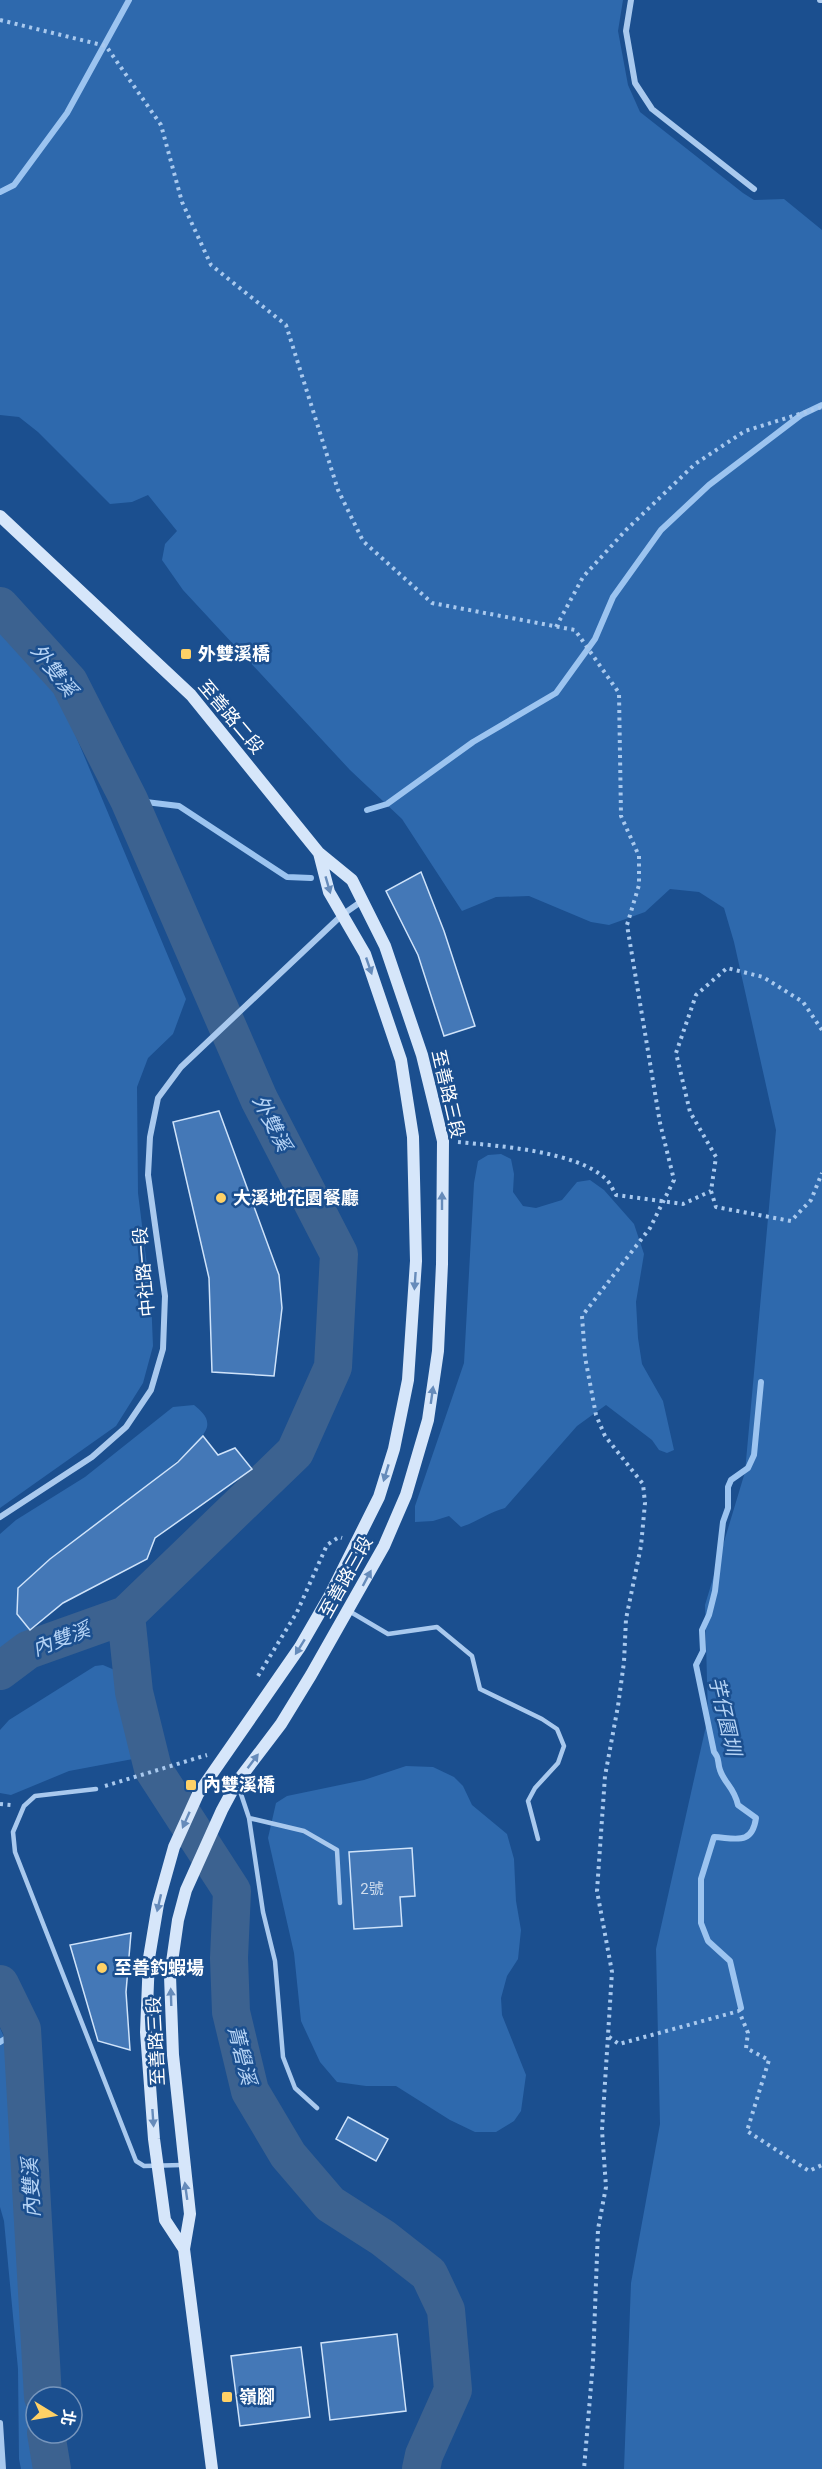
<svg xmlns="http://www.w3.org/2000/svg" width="822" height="2469" font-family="Roboto,'Noto Sans TC',sans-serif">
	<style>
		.green { fill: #2e69ad }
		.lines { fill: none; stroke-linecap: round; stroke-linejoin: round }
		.stream { stroke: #9cc4f0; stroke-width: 6 }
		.river { stroke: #3c6290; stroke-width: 38 }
		.building { fill: #4478b7; stroke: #cfe3fa; stroke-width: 1.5 }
		.path { stroke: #a9c9ee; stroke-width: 4; stroke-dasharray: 3 4.5; stroke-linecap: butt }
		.lane { stroke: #a9c9ee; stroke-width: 4.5 }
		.street { stroke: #a9c9ee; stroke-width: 6 }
		.secondary { stroke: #d6e6fa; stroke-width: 12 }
		.oneway { fill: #668bba }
		.poi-dot { fill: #ffd166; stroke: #1b4f8f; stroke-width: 2 }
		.labels { text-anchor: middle; stroke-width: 5; stroke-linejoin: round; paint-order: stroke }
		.number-label { font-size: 15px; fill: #d0dded }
		.poi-label { font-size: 18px; font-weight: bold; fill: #fff; stroke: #1b4f8f; text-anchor: start }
		.street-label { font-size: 18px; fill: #fff; stroke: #1b4f8f }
		.water-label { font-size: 20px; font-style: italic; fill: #b5d3f5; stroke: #1b4f8f }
	</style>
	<rect width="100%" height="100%" fill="#1b4f8f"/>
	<path class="green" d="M0,0H623L618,31L628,85L640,112L743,193L754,200L784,199L822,230V2469H624L631,2283L660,2124L656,1949L708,1717L705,1605L745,1472L776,1130L734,942L724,908L699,892L670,889L645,912L609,925L591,922L529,896L496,897L462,911L402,819L350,770L183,590L162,560L165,544L177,531L148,495L132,502L110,504L38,432L19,417L0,415Z
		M0,630L54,684L186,999L173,1034L148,1058L137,1087L138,1193L151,1298L153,1346L143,1383L116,1426L0,1508Z
		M501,1154L511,1159L514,1174L513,1192L523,1206L536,1208L562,1200L577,1182L590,1180L604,1190L634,1224L644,1254L636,1302L638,1338L642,1364L663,1401L674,1450L667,1453L659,1450L652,1440L606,1405L577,1426L505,1508C489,1512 477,1522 461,1527L449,1516L433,1521L415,1522V1506L464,1363L474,1183L478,1161L488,1155Z
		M194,1405C201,1411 209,1417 207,1427C201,1452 79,1537 52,1557C40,1567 29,1578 18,1588L17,1614L30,1630L16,1650L0,1661V1534L16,1520L85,1477L173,1407Z
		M103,1665L117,1671L121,1677L140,1754L133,1759L69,1771L11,1795L0,1793V1730L9,1720L95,1666Z
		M406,1766L433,1767L454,1777L463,1786L472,1805L507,1834L514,1859L516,1901L521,1930L518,1959L507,1976L501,1998L502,2015L526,2075L521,2111L514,2121L496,2132H475L450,2120L396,2086H366L337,2082L320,2062L301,2021L294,1953L268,1838L276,1803L287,1796L364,1780Z
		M0,2028L8,2046L19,2079L39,2397H36V2433H42L46,2469H21L19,2459L18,2369L4,2221L0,2207Z"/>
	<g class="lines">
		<path class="stream" d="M0,192L14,185L67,113L129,0
			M129,800L179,806L287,877L311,878
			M367,810L387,804L473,742L556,693L595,639L613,597L661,530L709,485L801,415L822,405
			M741,2008L730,1961L708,1941L701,1923V1879L714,1837C735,1838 752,1846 756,1818L738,1805C734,1787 724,1783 720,1770C717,1762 720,1758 714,1752L696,1665L703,1651L702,1630L709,1615L715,1591L723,1522L728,1508V1487L731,1480L748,1468L754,1455L761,1382
			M0,2042L22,2029"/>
		<path class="river" d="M0,606L69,682L129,800L259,1099L339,1254L333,1367L295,1452L126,1615L28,1650L0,1671
			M126,1615L134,1692L153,1769L232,1891L229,1958L231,2012L250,2091L288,2155L330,2204L383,2238L429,2274L446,2310L453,2390L424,2455L421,2469
			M0,1984L22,2029L43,2397
			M46,2433L52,2469"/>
	</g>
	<path class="building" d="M421,872L444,931L475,1026L444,1036L418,955L386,891Z
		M219,1111L279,1275L282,1308L274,1376L212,1372L209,1278L173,1122Z
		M203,1436L218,1455L235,1448L252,1469L155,1538L147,1559L63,1603L30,1630L17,1614L18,1588L50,1559L178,1462Z
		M412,1848L415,1896L400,1897L402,1926L354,1929L349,1852Z
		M131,1933L126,1992L130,2050L98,2041L70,1945Z
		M348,2117L388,2139L376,2161L336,2139Z
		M397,2334L406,2411L330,2420L321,2343Z
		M301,2347L310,2417L240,2426L231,2356Z"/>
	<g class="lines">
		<path class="path" d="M0,20L106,46L161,125L182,202L211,265L286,325L338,490L363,541L432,603L575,630L619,693L621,816L639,856V885L627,925L660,1123L674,1180L650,1228L582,1316L585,1357L596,1415L605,1436L643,1484L645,1503L641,1546L626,1619L624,1662L618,1706L605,1776L597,1891L612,1972L602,2130L606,2187L598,2229L593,2362L584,2469
			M556,627L583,577L626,530L695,464L745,431L822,407
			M822,1030L803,1002L763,977L727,968L696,995L676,1053L690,1112L716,1157L711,1191L716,1207L791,1221L811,1200L822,1173
			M458,1142C499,1146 576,1151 606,1179C610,1183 613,1190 616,1195L683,1204L711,1191
			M258,1676L297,1612L327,1545L339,1537L342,1538
			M105,1786L207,1755
			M0,1804L11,1805
			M609,2037L619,2044L739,2011L748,2033L746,2048L769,2060L747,2131L809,2171L822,2165"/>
		<path class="lane" d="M349,1611L388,1634L437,1627L472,1656L480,1689L542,1719L557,1729L564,1746L558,1763L535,1788L528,1801L538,1839
			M238,1785L249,1818L263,1912L275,1961L283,2057L295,2088L317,2108
			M96,1789L35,1796L24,1806L13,1832L15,1852L136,2161L144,2166L182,2165
			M249,1818L304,1831L337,1850L340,1903"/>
		<path class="street" d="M631,0L626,31L635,83L652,109L754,189
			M820,0H822
			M0,1517L92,1457L126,1427L151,1390L163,1349L165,1296L148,1175L150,1137L158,1098L181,1067L342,915L362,901
			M0,2423L3,2469"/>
		<path class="secondary" d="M0,516L191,695L319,853L352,880L385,946L422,1055L443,1141L442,1264L438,1351L428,1420L406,1495L384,1546L311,1675L281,1724L237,1782L222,1810L186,1890L178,1920L170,1976L173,2055L190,2214L184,2249L212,2469
			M184,2249L165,2220L154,2139L146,2032L149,1958L158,1904L174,1847L198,1794L300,1647L330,1595L379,1497L394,1449L408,1380L416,1261L413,1137L401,1060L365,954L329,892L319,853"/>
	</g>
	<defs><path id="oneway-solid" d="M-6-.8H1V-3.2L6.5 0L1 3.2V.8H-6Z" transform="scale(1.5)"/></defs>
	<g class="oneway">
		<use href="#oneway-solid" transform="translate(328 885) rotate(74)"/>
		<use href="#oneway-solid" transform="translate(369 966) rotate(71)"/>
		<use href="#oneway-solid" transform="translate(442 1201) rotate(-90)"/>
		<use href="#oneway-solid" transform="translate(415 1281) rotate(94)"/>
		<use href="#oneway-solid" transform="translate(432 1395) rotate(-82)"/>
		<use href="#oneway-solid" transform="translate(386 1473) rotate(107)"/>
		<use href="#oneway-solid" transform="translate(367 1578) rotate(-62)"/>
		<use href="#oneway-solid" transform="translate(300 1647) rotate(122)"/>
		<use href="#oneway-solid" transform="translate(253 1761) rotate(-53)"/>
		<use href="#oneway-solid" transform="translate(186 1820) rotate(114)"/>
		<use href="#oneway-solid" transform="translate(159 1903) rotate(103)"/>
		<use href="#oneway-solid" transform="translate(171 1997) rotate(-92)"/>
		<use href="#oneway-solid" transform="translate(153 2118) rotate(86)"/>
		<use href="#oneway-solid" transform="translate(186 2191) rotate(-98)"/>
	</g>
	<g class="poi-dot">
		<rect x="180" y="648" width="12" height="12" rx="3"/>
		<circle cx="221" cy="1198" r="6"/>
		<rect x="185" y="1779" width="12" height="12" rx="3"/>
		<circle cx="102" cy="1968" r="6"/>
		<rect x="221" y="2391" width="12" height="12" rx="3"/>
	</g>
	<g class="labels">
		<g class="number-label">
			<text x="372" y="1894">2號</text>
		</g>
		<g class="poi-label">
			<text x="198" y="660">外雙溪橋</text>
			<text x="233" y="1204">大溪地花園餐廳</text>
			<text x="203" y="1791">內雙溪橋</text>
			<text x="114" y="1974">至善釣蝦場</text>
			<text x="239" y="2403">嶺腳</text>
		</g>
		<g class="street-label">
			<text transform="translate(231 717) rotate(50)" y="6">至善路二段</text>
			<text transform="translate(448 1094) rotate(77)" y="6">至善路三段</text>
			<text transform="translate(144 1272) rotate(-95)" y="6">中社路一段</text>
			<text transform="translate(346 1577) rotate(-61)" y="6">至善路三段</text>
			<text transform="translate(156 2041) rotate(-93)" y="6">至善路三段</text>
		</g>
		<g class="water-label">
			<text transform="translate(54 670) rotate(52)" y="7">外雙溪</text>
			<text transform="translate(272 1123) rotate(63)" y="7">外雙溪</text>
			<text transform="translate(61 1639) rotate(-21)" y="7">內雙溪</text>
			<text transform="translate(725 1716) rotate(77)" y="7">芋仔園圳</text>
			<text transform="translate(242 2055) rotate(76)" y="7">菁礐溪</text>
			<text transform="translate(31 2188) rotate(-93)" y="7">內雙溪</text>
		</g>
	</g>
	<g transform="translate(54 2415) rotate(101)"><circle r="28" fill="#1b4f8f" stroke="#7695bc" stroke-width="1.5"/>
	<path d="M0-4.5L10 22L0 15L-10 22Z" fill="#ffd166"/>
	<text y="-9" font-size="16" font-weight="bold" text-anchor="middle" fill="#ffffff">北</text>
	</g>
</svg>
